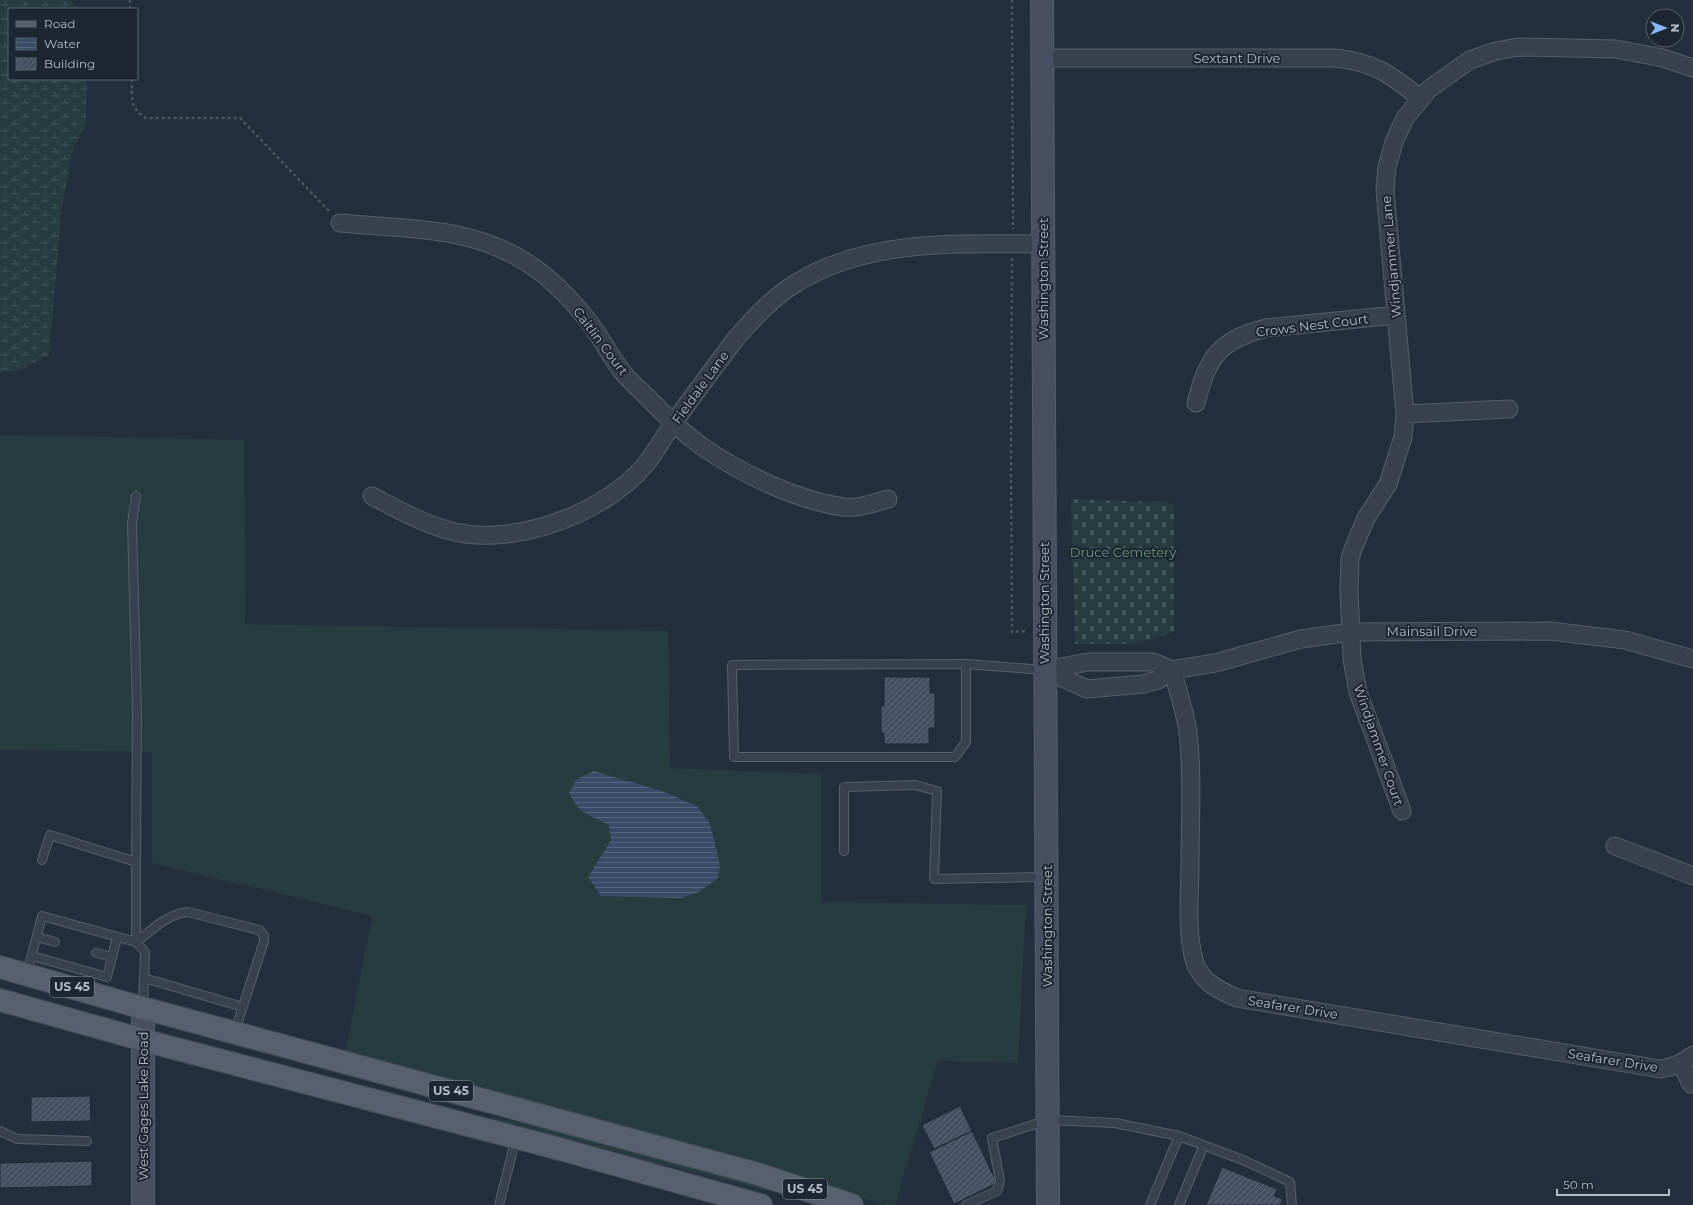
<svg xmlns="http://www.w3.org/2000/svg" width="1693" height="1205" font-family="Montserrat,sans-serif">
	<style>
		.grass { fill: #263c3f }
		.wetland { fill: url(#wetland-marsh) }
		.cemetery { fill: url(#cemetery-stones) }
		.water { fill: url(#water-rules) }
		.building { fill: url(#building-hatch); stroke: #1f2835 }
		.lines { fill: none; stroke-linecap: round; stroke-linejoin: round }
		.lane-casing { stroke: #565f6c; stroke-width: 10 }
		.street-casing { stroke: #565f6c; stroke-width: 19 }
		.secondary-casing { stroke: #565f6c; stroke-width: 24 }
		.primary-casing { stroke: #414a57; stroke-width: 24 }
		.path { stroke: #44595c; stroke-width: 2.5; stroke-dasharray: 3 3; stroke-linecap: butt }
		.lane { stroke: #38414e; stroke-width: 8 }
		.street { stroke: #38414e; stroke-width: 17 }
		.secondary { stroke: #465061; stroke-width: 22 }
		.primary { stroke: #56606e; stroke-width: 22 }
		.labels { text-anchor: middle; stroke-width: 4; stroke-linejoin: round; paint-order: stroke }
		.shield { fill: #1d2633; stroke: #878f9c; stroke-width: 1 }
		.shield-label { font-size: 12px; font-weight: bold; fill: #b4bcc9 }
		.street-label { font-size: 13px; fill: #b4bcc9; stroke: #1d2633 }
		.park-label { font-size: 13px; fill: #6b9a76; stroke: #1d2633 }
	</style>
	<defs>
		<pattern id="wetland-marsh" width="20" height="14" patternUnits="userSpaceOnUse"><rect width="20" height="14" fill="#263c3f"/><path d="M1 5h8M5 5V1M11 12h8M15 12V8" fill="none" stroke="#435659"/></pattern>
		<pattern id="cemetery-stones" width="16" height="16" patternUnits="userSpaceOnUse"><rect width="16" height="16" fill="#263c3f"/><path d="M2 7V4a2 2 0 0 1 4 0v3zM10 15v-3a2 2 0 0 1 4 0v3z" fill="#435659"/></pattern>
		<pattern id="water-rules" width="6" height="5" patternUnits="userSpaceOnUse"><rect width="6" height="5" fill="#394c67"/><path d="M0 2.5h6" fill="none" stroke="#53647b"/></pattern>
		<pattern id="building-hatch" width="6" height="6" patternUnits="userSpaceOnUse"><rect width="6" height="6" fill="#455162"/><path d="M-1 1l2-2M0 6l6-6M5 7l2-2" fill="none" stroke="#5d6877"/></pattern>
	</defs>
	<rect width="100%" height="100%" fill="#242f3e"/>
	<path class="grass" d="M0,435L244,440L245,624L668,631L670,768L821,774V902L1026,905L1018,1063L938,1061L895,1205H884L731,1157L345,1055L372,916L152,863V752L0,750Z
		M493,1117L569,1133L766,1187L765,1191L492,1121Z"/>
	<path class="wetland" d="M0,0H71L77,9H9V79H87L86,124L73,149L62,206L49,355L20,370L0,373Z"/>
	<path class="cemetery" d="M1071,499L1174,503V632L1134,644H1075Z"/>
	<path class="water" d="M594,771L662,791L697,806L710,824L720,865L718,878L699,892L681,898L601,896L588,877L611,840L609,825C591,816 577,813 569,792L577,779Z"/>
	<path class="building" d="M884,677H930V693H935V728H929V744H884V733H881V706H884Z
		M90,1096L91,1121L31,1122V1097Z
		M960,1106L972,1131L934,1149L922,1125Z
		M972,1131L997,1183L954,1204L929,1152Z
		M92,1161V1186L0,1188V1163Z
		M1222,1167L1277,1189L1274,1196L1283,1199L1280,1205H1206Z"/>
	<g class="lines">
		<g class="lane-casing">
			<path id="lane" d="M966,664V742L955,757H734L732,665L966,664L1044,670
				M844,851V787L915,785L937,791L934,879L1045,877
				M42,860L50,835L136,862V942L145,952L143,1006
				M136,862L137,713L132,523L136,496
				M37,937L55,942
				M96,953L112,957
				M32,956L107,977L117,937
				M27,973L42,916L136,942C152,930 167,914 188,912L259,930L264,935V941L235,1031
				M144,978L243,1007
				M0,1131L17,1139L87,1141
				M499,1205L516,1138
				M966,1205L997,1191L1000,1181L992,1138L1048,1120L1115,1123L1179,1136L1243,1160L1290,1182L1292,1205
				M1150,1205L1179,1136
				M1179,1205L1204,1145"/>
		</g>
		<g class="street-casing">
			<path id="street" d="M1043,58H1335C1374,62 1390,74 1420,98
				M340,223C405,229 469,226 526,262C550,277 572,300 590,323C602,339 611,358 624,374C631,382 640,390 647,397C665,415 683,433 703,447C742,474 796,500 843,507C859,509 873,503 888,499
				M1196,403C1208,357 1218,341 1266,328L1396,315
				M1405,414L1509,409
				M372,496C399,510 425,525 455,532C516,546 605,513 645,465C656,452 664,436 674,422C695,393 716,365 737,337C755,317 774,296 798,282C869,238 963,244 1043,244
				M1045,670L1087,689L1143,684L1158,680L1172,670L1215,663L1301,639L1351,632L1550,631L1625,640L1693,659
				M1045,670L1088,662H1153L1172,670
				M1172,670C1178,691 1185,711 1188,732C1193,775 1190,820 1190,863C1190,894 1186,929 1194,960C1200,981 1218,990 1237,998L1660,1069C1674,1067 1682,1063 1693,1055
				M1402,811L1358,692L1352,659L1349,592L1350,559L1353,549L1366,518L1388,484L1403,437L1405,414L1385,190L1387,167L1394,142L1405,118L1429,89L1470,60L1496,51L1518,47L1616,49L1663,58L1693,68
				M1615,846L1693,876
				M1681,1063L1691,1084"/>
		</g>
		<g class="secondary-casing">
			<path id="secondary" d="M1042,0L1048,1205
				M143,1205V1008"/>
		</g>
		<g class="primary-casing">
			<path id="primary" d="M0,967L143,1008L758,1174L852,1205
				M0,1000L154,1043L556,1148L761,1205"/>
		</g>
		<path class="path" d="M130,0V9
			M1012,0L1013,229
			M132,79C132,97 129,108 146,118H240L330,212
			M1012,258L1011,460L1012,632L1028,631"/>
		<use href="#lane" class="lane"/>
		<use href="#street" class="street"/>
		<use href="#secondary" class="secondary"/>
		<use href="#primary" class="primary"/>
	</g>
	<g class="labels">
		<g class="shield">
			<rect x="50" y="977" width="44" height="20" rx="3"/>
			<rect x="429" y="1081" width="44" height="20" rx="3"/>
			<rect x="783" y="1179" width="44" height="20" rx="3"/>
		</g>
		<g class="shield-label">
			<text x="72" y="991">US 45</text>
			<text x="451" y="1095">US 45</text>
			<text x="805" y="1193">US 45</text>
		</g>
		<g class="street-label">
			<text x="1237" y="63">Sextant Drive</text>
			<text transform="translate(1391 257) rotate(-95)" y="5">Windjammer Lane</text>
			<text transform="translate(1043 279) rotate(-90)" y="5">Washington Street</text>
			<text transform="translate(1312 325) rotate(-7)" y="5">Crows Nest Court</text>
			<text transform="translate(601 341) rotate(53)" y="5">Caitlin Court</text>
			<text transform="translate(700 387) rotate(-54)" y="5">Fieldale Lane</text>
			<text transform="translate(1044 603) rotate(-90)" y="5">Washington Street</text>
			<text x="1432" y="636">Mainsail Drive</text>
			<text transform="translate(1379 745) rotate(71)" y="5">Windjammer Court</text>
			<text transform="translate(1047 926) rotate(-90)" y="5">Washington Street</text>
			<text transform="translate(1293 1007) rotate(9)" y="5">Seafarer Drive</text>
			<text transform="translate(1613 1060) rotate(9)" y="5">Seafarer Drive</text>
			<text transform="translate(143 1106) rotate(-90)" y="5">West Gages Lake Road</text>
		</g>
		<g class="park-label">
			<text x="1123" y="557">Druce Cemetery</text>
		</g>
	</g>
	<rect x="8" y="8" width="130" height="72" fill="#1d2633" stroke="#59626f"/>
	<rect x="16" y="21" width="20" height="6" fill="#56606e" stroke="#59626f"/>
	<text x="44" y="28" font-size="12" fill="#b4bcc9">Road</text>
	<rect x="16" y="38" width="20" height="12" fill="url(#water-rules)" stroke="#59626f"/>
	<text x="44" y="48" font-size="12" fill="#b4bcc9">Water</text>
	<rect x="16" y="58" width="20" height="12" fill="url(#building-hatch)" stroke="#59626f"/>
	<text x="44" y="68" font-size="12" fill="#b4bcc9">Building</text>
	<g transform="translate(1665 28) rotate(90)"><circle r="19" fill="#1d2633" stroke="#59626f"/>
	<path d="M0-3L7 15L0 10L-7 15Z" fill="#8ab4f8"/>
	<text y="-6" font-size="11" font-weight="bold" text-anchor="middle" fill="#b4bcc9">N</text>
	</g>
	<path d="M1557 1189v6h112v-6" fill="none" stroke="#b4bcc9" stroke-width="2"/>
	<text x="1563" y="1189" font-size="12" fill="#b4bcc9" stroke="#1d2633" stroke-width="3" paint-order="stroke">50 m</text>
</svg>
